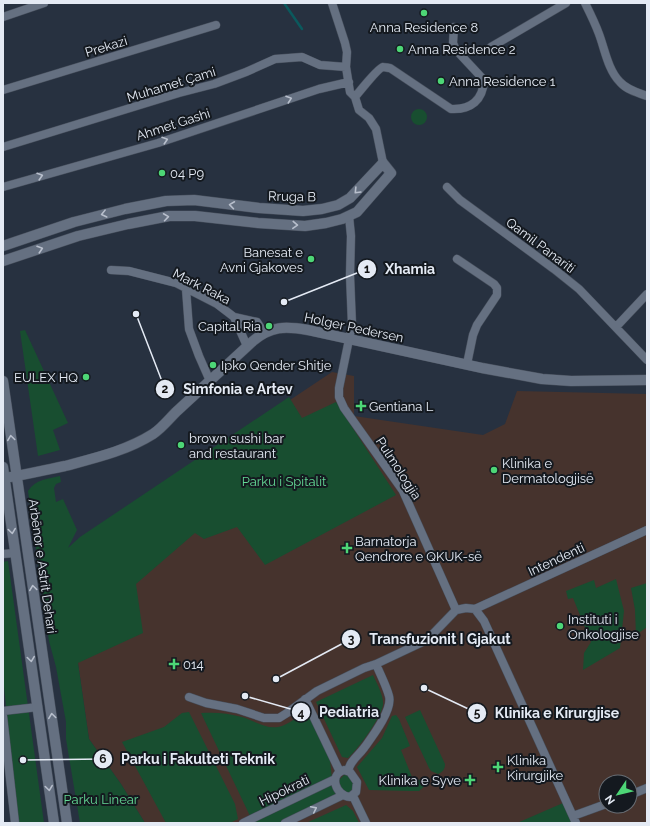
<svg xmlns="http://www.w3.org/2000/svg" width="650" height="826" font-family="Raleway,sans-serif">
	<style>
		.medical { fill: #46332d; fill-rule: evenodd }
		.green { fill: #184e30 }
		.lines { fill: none; stroke-linecap: round; stroke-linejoin: round }
		.stream { stroke: #0b595d; stroke-width: 2.5 }
		.street-casing { stroke: #474f5c; stroke-width: 9 }
		.secondary-casing { stroke: #474f5c; stroke-width: 11 }
		.street { stroke: #657081; stroke-width: 8 }
		.secondary { stroke: #657081; stroke-width: 10 }
		.oneway { stroke: #b8bfcc }
		.poi-dot { fill: #4dd676; stroke: #14191f; stroke-width: 1.5 }
		.labels { text-anchor: middle; stroke-width: 4; stroke-linejoin: round; paint-order: stroke }
		.poi-label { font-size: 13px; fill: #e4eaf4; stroke: #14191f; text-anchor: start }
		.street-label { font-size: 13px; fill: #e4eaf4; stroke: #14191f }
		.park-label { font-size: 13px; fill: #64d996; stroke: #14191f }
		.leader { fill: none; stroke: #e4eaf4; stroke-width: 1.5 }
		.callout-dot { fill: #e4eaf4; stroke: #14191f; stroke-width: 1.5 }
		.mark-label { font-size: 12px; text-anchor: middle; font-weight: bold; fill: #111 }
		.callout-label { font-size: 14px; text-anchor: middle; font-weight: bold; fill: #e4eaf4; stroke: #14191f; stroke-width: 4; stroke-linejoin: round; paint-order: stroke }
	</style>
	<rect width="100%" height="100%" fill="#273140"/>
	<path class="medical" d="M332,372L354,376V416L483,435L505,424L517,391L647,394V823H145L121,784L89,739L78,663L67,549ZM606,782H630V806H606Z"/>
	<path class="green" d="M411 117a8 8 0 1 1 16 0a8 8 0 1 1-16 0Z
		M25,330L68,423L53,430L60,450L38,456L20,331Z
		M289,397L302,418L336,402L396,495L265,565L237,527L204,539L195,533L136,584L143,633L78,663L89,739L121,784L145,823H80L66,739V722L56,667L49,641L28,491C36,479 47,479 60,476L61,482L56,484L54,488L56,502L63,499L77,530L68,548L80,537Z
		M8,561L44,823H18L3,677V562Z
		M616,579L624,611L620,648L583,670L584,653L591,642L573,598L568,599L566,591L594,580L596,588Z
		M647,583V627L636,635L635,610L631,588Z
		M373,675C377,684 384,696 383,705C381,718 358,749 348,758L342,757L316,702Z
		M308,710L330,760L332,779L250,816L201,713C215,712 228,713 242,717C253,720 265,729 278,727C289,725 298,716 308,710Z
		M420,710L445,764C445,769 443,772 438,774L431,771L429,768L405,717Z
		M189,712L235,804L238,819L230,823H166L122,742L164,727L182,713Z
		M396,715L399,719L410,746L401,750L414,782L423,778L425,786L419,791H410L369,790L357,767L382,738L392,716Z
		M344,775L349,776L353,781V788L350,792L348,793L341,788L339,780Z
		M331,785L337,796L280,823H251Z
		M563,803L572,823H517Z
		M346,805L353,811L359,823H306Z"/>
	<g class="lines">
		<path class="stream" d="M284,3L302,29"/>
		<g class="street-casing">
			<path id="street" d="M332,3L345,43L347,52L346,67L350,92L355,97L359,110L369,118L376,129L383,163
				M585,3C590,13 595,23 599,34C605,50 608,70 620,82C627,90 638,93 647,96
				M3,17L44,3
				M491,47L566,3
				M3,90L216,25
				M355,97C360,91 378,68 383,67C385,67 388,68 390,68L451,109C471,110 483,100 484,80L456,50L453,43L454,27
				M3,147L179,93L214,84L246,72L275,59L302,57L320,65L346,67
				M3,187L158,143L319,89L349,82
				M447,187L460,200L554,269L579,289L647,360
				M349,216L351,236L350,275L352,325L339,388V397L344,408L403,491L456,610
				M457,259L494,284L497,288V295L477,325L473,335L467,364
				M111,270L129,271L176,283L217,304L234,317
				M186,289L189,329L199,356L210,381
				M616,327L647,294
				M247,346L234,317L257,322L264,333
				M3,554L15,553
				M475,609L484,621L576,823
				M475,609L647,530
				M189,697L206,703L237,709L264,718H279L287,713L317,691L364,668L376,664L427,640L456,610L466,608L475,609
				M305,699L340,772
				M3,711L38,707
				M3,716L15,823
				M344,770L350,772L357,782L356,792L350,797C336,796 328,775 344,770Z
				M348,771C350,761 358,756 364,748C372,737 393,710 389,696C386,685 380,674 376,664
				M630,795L647,788
				M353,796L366,823
				M573,816L606,804
				M243,823L335,779
				M285,823L343,795"/>
		</g>
		<g class="secondary-casing">
			<path id="secondary" d="M3,246L74,222L125,209L166,201L194,200L259,208L303,211L322,209L338,205L350,198L383,163L391,173L357,212L342,219L326,223L305,226L258,223L195,216H169L128,224L78,236L3,261
				M3,381L67,823
				M3,467L54,823
				M5,478C25,475 45,470 65,466C95,458 126,451 153,434C162,428 168,420 176,412L253,341C271,326 285,326 308,330L482,368L542,379L571,381L647,380"/>
		</g>
		<use href="#street" class="street"/>
		<use href="#secondary" class="secondary"/>
	</g>
	<defs><path id="oneway-chevron" d="M-2-3.5L2.5 0L-2 3.5" fill="none" stroke-width="1.6" stroke-linecap="round" stroke-linejoin="round"/></defs>
	<g class="oneway">
		<use href="#oneway-chevron" transform="translate(289 99) rotate(-19)"/>
		<use href="#oneway-chevron" transform="translate(165 140) rotate(-18)"/>
		<use href="#oneway-chevron" transform="translate(40 176) rotate(-17)"/>
		<use href="#oneway-chevron" transform="translate(357 191) rotate(134)"/>
		<use href="#oneway-chevron" transform="translate(232 205) rotate(-172)"/>
		<use href="#oneway-chevron" transform="translate(104 214) rotate(166)"/>
		<use href="#oneway-chevron" transform="translate(166 217) rotate(-8)"/>
		<use href="#oneway-chevron" transform="translate(295 225) rotate(3)"/>
		<use href="#oneway-chevron" transform="translate(40 249) rotate(-18)"/>
		<use href="#oneway-chevron" transform="translate(11 438) rotate(-98)"/>
		<use href="#oneway-chevron" transform="translate(12 531) rotate(82)"/>
		<use href="#oneway-chevron" transform="translate(33 588) rotate(-98)"/>
		<use href="#oneway-chevron" transform="translate(31 659) rotate(82)"/>
		<use href="#oneway-chevron" transform="translate(52 716) rotate(-98)"/>
		<use href="#oneway-chevron" transform="translate(49 788) rotate(82)"/>
		<use href="#oneway-chevron" transform="translate(314 809) rotate(-26)"/>
	</g>
	<g class="poi-dot">
		<circle cx="424" cy="13" r="4"/>
		<circle cx="400" cy="49" r="4"/>
		<circle cx="441" cy="81" r="4"/>
		<circle cx="162" cy="173" r="4"/>
		<circle cx="311" cy="259" r="4"/>
		<circle cx="269" cy="326" r="4"/>
		<circle cx="213" cy="365" r="4"/>
		<circle cx="86" cy="377" r="4"/>
		<path d="M359 400h4v4h4v4h-4v4h-4v-4h-4v-4h4z"/>
		<circle cx="181" cy="445" r="4"/>
		<circle cx="494" cy="470" r="4"/>
		<path d="M345 542h4v4h4v4h-4v4h-4v-4h-4v-4h4z"/>
		<circle cx="560" cy="626" r="4"/>
		<path d="M172 658h4v4h4v4h-4v4h-4v-4h-4v-4h4z"/>
		<path d="M496 761h4v4h4v4h-4v4h-4v-4h-4v-4h4z"/>
		<path d="M468 774h4v4h4v4h-4v4h-4v-4h-4v-4h4z"/>
	</g>
	<g class="labels">
		<g class="poi-label">
			<text x="424" y="32" text-anchor="middle">Anna Residence 8</text>
			<text x="408" y="54">Anna Residence 2</text>
			<text x="449" y="86">Anna Residence 1</text>
			<text x="170" y="178">04 P9</text>
			<text x="303" y="257" text-anchor="end">Banesat e<tspan x="303" dy="15">Avni Gjakoves</tspan></text>
			<text x="261" y="331" text-anchor="end">Capital Ria</text>
			<text x="221" y="370">Ipko Qender Shitje</text>
			<text x="78" y="382" text-anchor="end">EULEX HQ</text>
			<text x="369" y="411">Gentiana L</text>
			<text x="189" y="443">brown sushi bar<tspan x="189" dy="15">and restaurant</tspan></text>
			<text x="502" y="468">Klinika e<tspan x="502" dy="15">Dermatologjisë</tspan></text>
			<text x="355" y="546">Barnatorja<tspan x="355" dy="15">Qendrore e QKUK-së</tspan></text>
			<text x="568" y="624">Instituti i<tspan x="568" dy="15">Onkologjise</tspan></text>
			<text x="183" y="669">014</text>
			<text x="507" y="765">Klinika<tspan x="507" dy="15">Kirurgjike</tspan></text>
			<text x="461" y="785" text-anchor="end">Klinika e Syve</text>
		</g>
		<g class="street-label">
			<text transform="translate(106 46) rotate(-17)" y="5">Prekazi</text>
			<text transform="translate(171 84) rotate(-17)" y="5">Muhamet Çami</text>
			<text transform="translate(173 124) rotate(-18)" y="5">Ahmet Gashi</text>
			<text transform="translate(292 196) rotate(1)" y="5">Rruga B</text>
			<text transform="translate(541 245) rotate(37)" y="5">Qamil Panariti</text>
			<text transform="translate(202 286) rotate(27)" y="5">Mark Raka</text>
			<text transform="translate(354 327) rotate(12)" y="5">Holger Pedersen</text>
			<text transform="translate(399 468) rotate(57)" y="5">Pulmologjia</text>
			<text transform="translate(556 559) rotate(-25)" y="5">Intendenti</text>
			<text transform="translate(43 566) rotate(82)" y="5">Arbënor e Astrit Dehari</text>
			<text transform="translate(284 790) rotate(-26)" y="5">Hipokrati</text>
		</g>
		<g class="park-label">
			<text x="284" y="486">Parku i Spitalit</text>
			<text x="101" y="804">Parku Linear</text>
		</g>
	</g>
	<path class="leader" d="M284 302L367 269M136 314L165 389M276 679L351 639M245 696L301 712M424 688L477 713M23 760L103 759"/>
	<g class="callout-dot">
		<circle cx="284" cy="302" r="4"/>
		<circle cx="136" cy="314" r="4"/>
		<circle cx="276" cy="679" r="4"/>
		<circle cx="245" cy="696" r="4"/>
		<circle cx="424" cy="688" r="4"/>
		<circle cx="23" cy="760" r="4"/>
		<circle cx="367" cy="269" r="10"/>
		<circle cx="165" cy="389" r="10"/>
		<circle cx="351" cy="639" r="10"/>
		<circle cx="301" cy="712" r="10"/>
		<circle cx="477" cy="713" r="10"/>
		<circle cx="103" cy="759" r="10"/>
	</g>
	<g class="mark-label">
		<text x="367" y="273">1</text>
		<text x="165" y="393">2</text>
		<text x="351" y="643">3</text>
		<text x="301" y="717">4</text>
		<text x="477" y="717">5</text>
		<text x="103" y="763">6</text>
	</g>
	<g class="callout-label">
		<text x="410" y="274">Xhamia</text>
		<text x="238" y="394">Simfonia e Artev</text>
		<text x="440" y="644">Transfuzionit I Gjakut</text>
		<text x="349" y="717">Pediatria</text>
		<text x="557" y="718">Klinika e Kirurgjise</text>
		<text x="198" y="764">Parku i Fakulteti Teknik</text>
	</g>
	<rect width="650" height="826" fill="none" stroke="#e4eaf4" stroke-width="8"/>
	<g transform="translate(618 794) rotate(235)"><circle r="19" fill="#14191f" stroke="#676d74"/>
	<path d="M0-3L7 15L0 10L-7 15Z" fill="#4dd676"/>
	<text y="-6" font-size="11" font-weight="bold" text-anchor="middle" fill="#e4eaf4">N</text>
	</g>
</svg>
